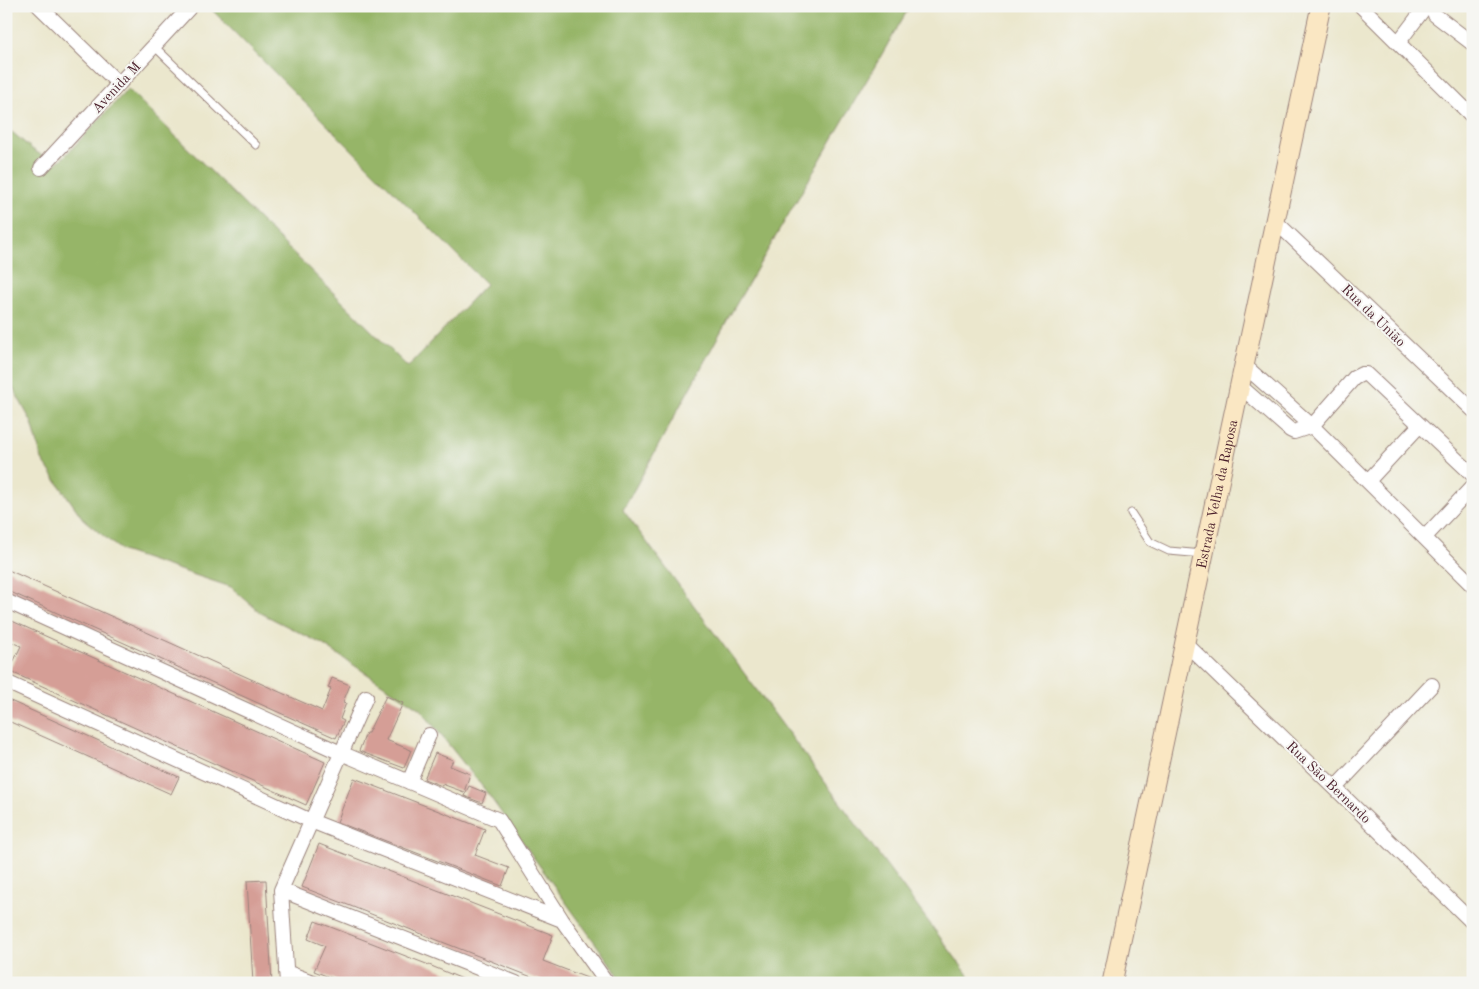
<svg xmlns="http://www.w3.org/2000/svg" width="1479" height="989" font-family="'Old Standard TT',serif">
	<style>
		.forest { fill: #96b567; stroke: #706a49 }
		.building { fill: #d59e96 }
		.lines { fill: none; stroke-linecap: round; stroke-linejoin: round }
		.lane-casing { stroke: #9a837c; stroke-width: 9 }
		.street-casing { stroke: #9a837c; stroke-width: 16 }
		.secondary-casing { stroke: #9a837c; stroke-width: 21 }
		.lane { stroke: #fff; stroke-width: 7 }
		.street { stroke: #fff; stroke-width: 14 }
		.secondary { stroke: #fae7c3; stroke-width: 19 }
		.labels { text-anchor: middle; stroke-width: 4; stroke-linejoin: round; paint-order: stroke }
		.street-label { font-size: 14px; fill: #4a1f2b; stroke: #f6f6f2 }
	</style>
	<rect width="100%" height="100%" fill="#f6f6f2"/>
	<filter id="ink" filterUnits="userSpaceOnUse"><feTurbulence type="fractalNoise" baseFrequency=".02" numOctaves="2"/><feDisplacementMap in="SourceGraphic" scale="10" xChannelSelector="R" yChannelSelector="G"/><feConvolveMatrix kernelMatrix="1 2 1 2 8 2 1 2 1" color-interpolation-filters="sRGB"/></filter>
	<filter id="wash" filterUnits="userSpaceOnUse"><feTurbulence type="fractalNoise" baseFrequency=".0096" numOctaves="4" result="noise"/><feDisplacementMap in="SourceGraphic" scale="20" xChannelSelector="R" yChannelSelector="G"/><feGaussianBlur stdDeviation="1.12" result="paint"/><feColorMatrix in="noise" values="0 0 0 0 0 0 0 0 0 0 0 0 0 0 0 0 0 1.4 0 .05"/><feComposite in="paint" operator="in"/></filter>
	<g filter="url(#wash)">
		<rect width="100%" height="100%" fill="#ebe7cd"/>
		<path class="forest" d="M217,6H910L730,315L623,510L974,983H624L485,790L420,709L322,644L261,613L231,587L122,551L83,519L42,460L32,423L12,386L6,382V133L12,132L32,149L55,164L65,156L128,89L408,367L486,284L213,11Z"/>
		<g id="blocks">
			<path class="building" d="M6,569L322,711L331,689L328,688L332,678L350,685L343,702L346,703L340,719L344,721L336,738L6,590Z
				M12,621L325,762L306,805L9,671L21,646L6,640V633Z
				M386,696L403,703L386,740L411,750L404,768L359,751L366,733H368Z
				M6,699L179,777L171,794L6,720Z
				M435,753L453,760L450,766L470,774L464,792L442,784V786L424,779Z
				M354,778L485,829L475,855L509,868L502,886L337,822Z
				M469,786L486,793L482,803L464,796Z
				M319,844L553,935L543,961L595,981L596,983H547L302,887Z
				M266,880L272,983H253L247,881Z
				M315,921L429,965L472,983H344L314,971L325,946L308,939Z"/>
		</g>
	</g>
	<g filter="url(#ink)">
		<use href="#blocks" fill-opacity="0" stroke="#9a837c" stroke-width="1"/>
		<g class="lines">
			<g class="lane-casing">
				<path id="lane" d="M154,46L256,145
					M1131,513L1150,542L1169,551L1203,554"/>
			</g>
			<g class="street-casing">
				<path id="street" d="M39,6L119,84
					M1361,6L1473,117
					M1435,15L1473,44
					M1398,43L1426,6
					M41,168L191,6
					M1275,221L1473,410
					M1245,366L1312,426L1473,586
					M1240,386L1290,430L1294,432L1312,426L1354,378L1362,374H1366L1473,475
					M1368,481L1420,425
					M1425,537L1473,486
					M6,601L341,753L499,820L562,920L607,983
					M1184,642L1335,788L1473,923
					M6,682L311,821L562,920
					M409,782L429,735
					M1335,788L1432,685
					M281,890L516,983
					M286,972L315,983
					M287,983L281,890L366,697"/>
			</g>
			<g class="secondary-casing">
				<g id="secondary">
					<path id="s1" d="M1112,983L1321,6"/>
				</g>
			</g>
			<use href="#lane" class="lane"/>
			<use href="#street" class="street"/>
			<use href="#secondary" class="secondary"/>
		</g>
	</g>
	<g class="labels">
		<g class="street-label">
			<text transform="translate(116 87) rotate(-47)" y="5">Avenida M</text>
			<text transform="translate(1374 315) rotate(44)" y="5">Rua da União</text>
			<text dy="5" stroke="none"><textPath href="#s1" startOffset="500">Estrada Velha da Raposa</textPath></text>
			<text transform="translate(1329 782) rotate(44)" y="5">Rua São Bernardo</text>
		</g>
	</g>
	<rect width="1479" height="989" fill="none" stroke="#f6f6f2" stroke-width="25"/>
</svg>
